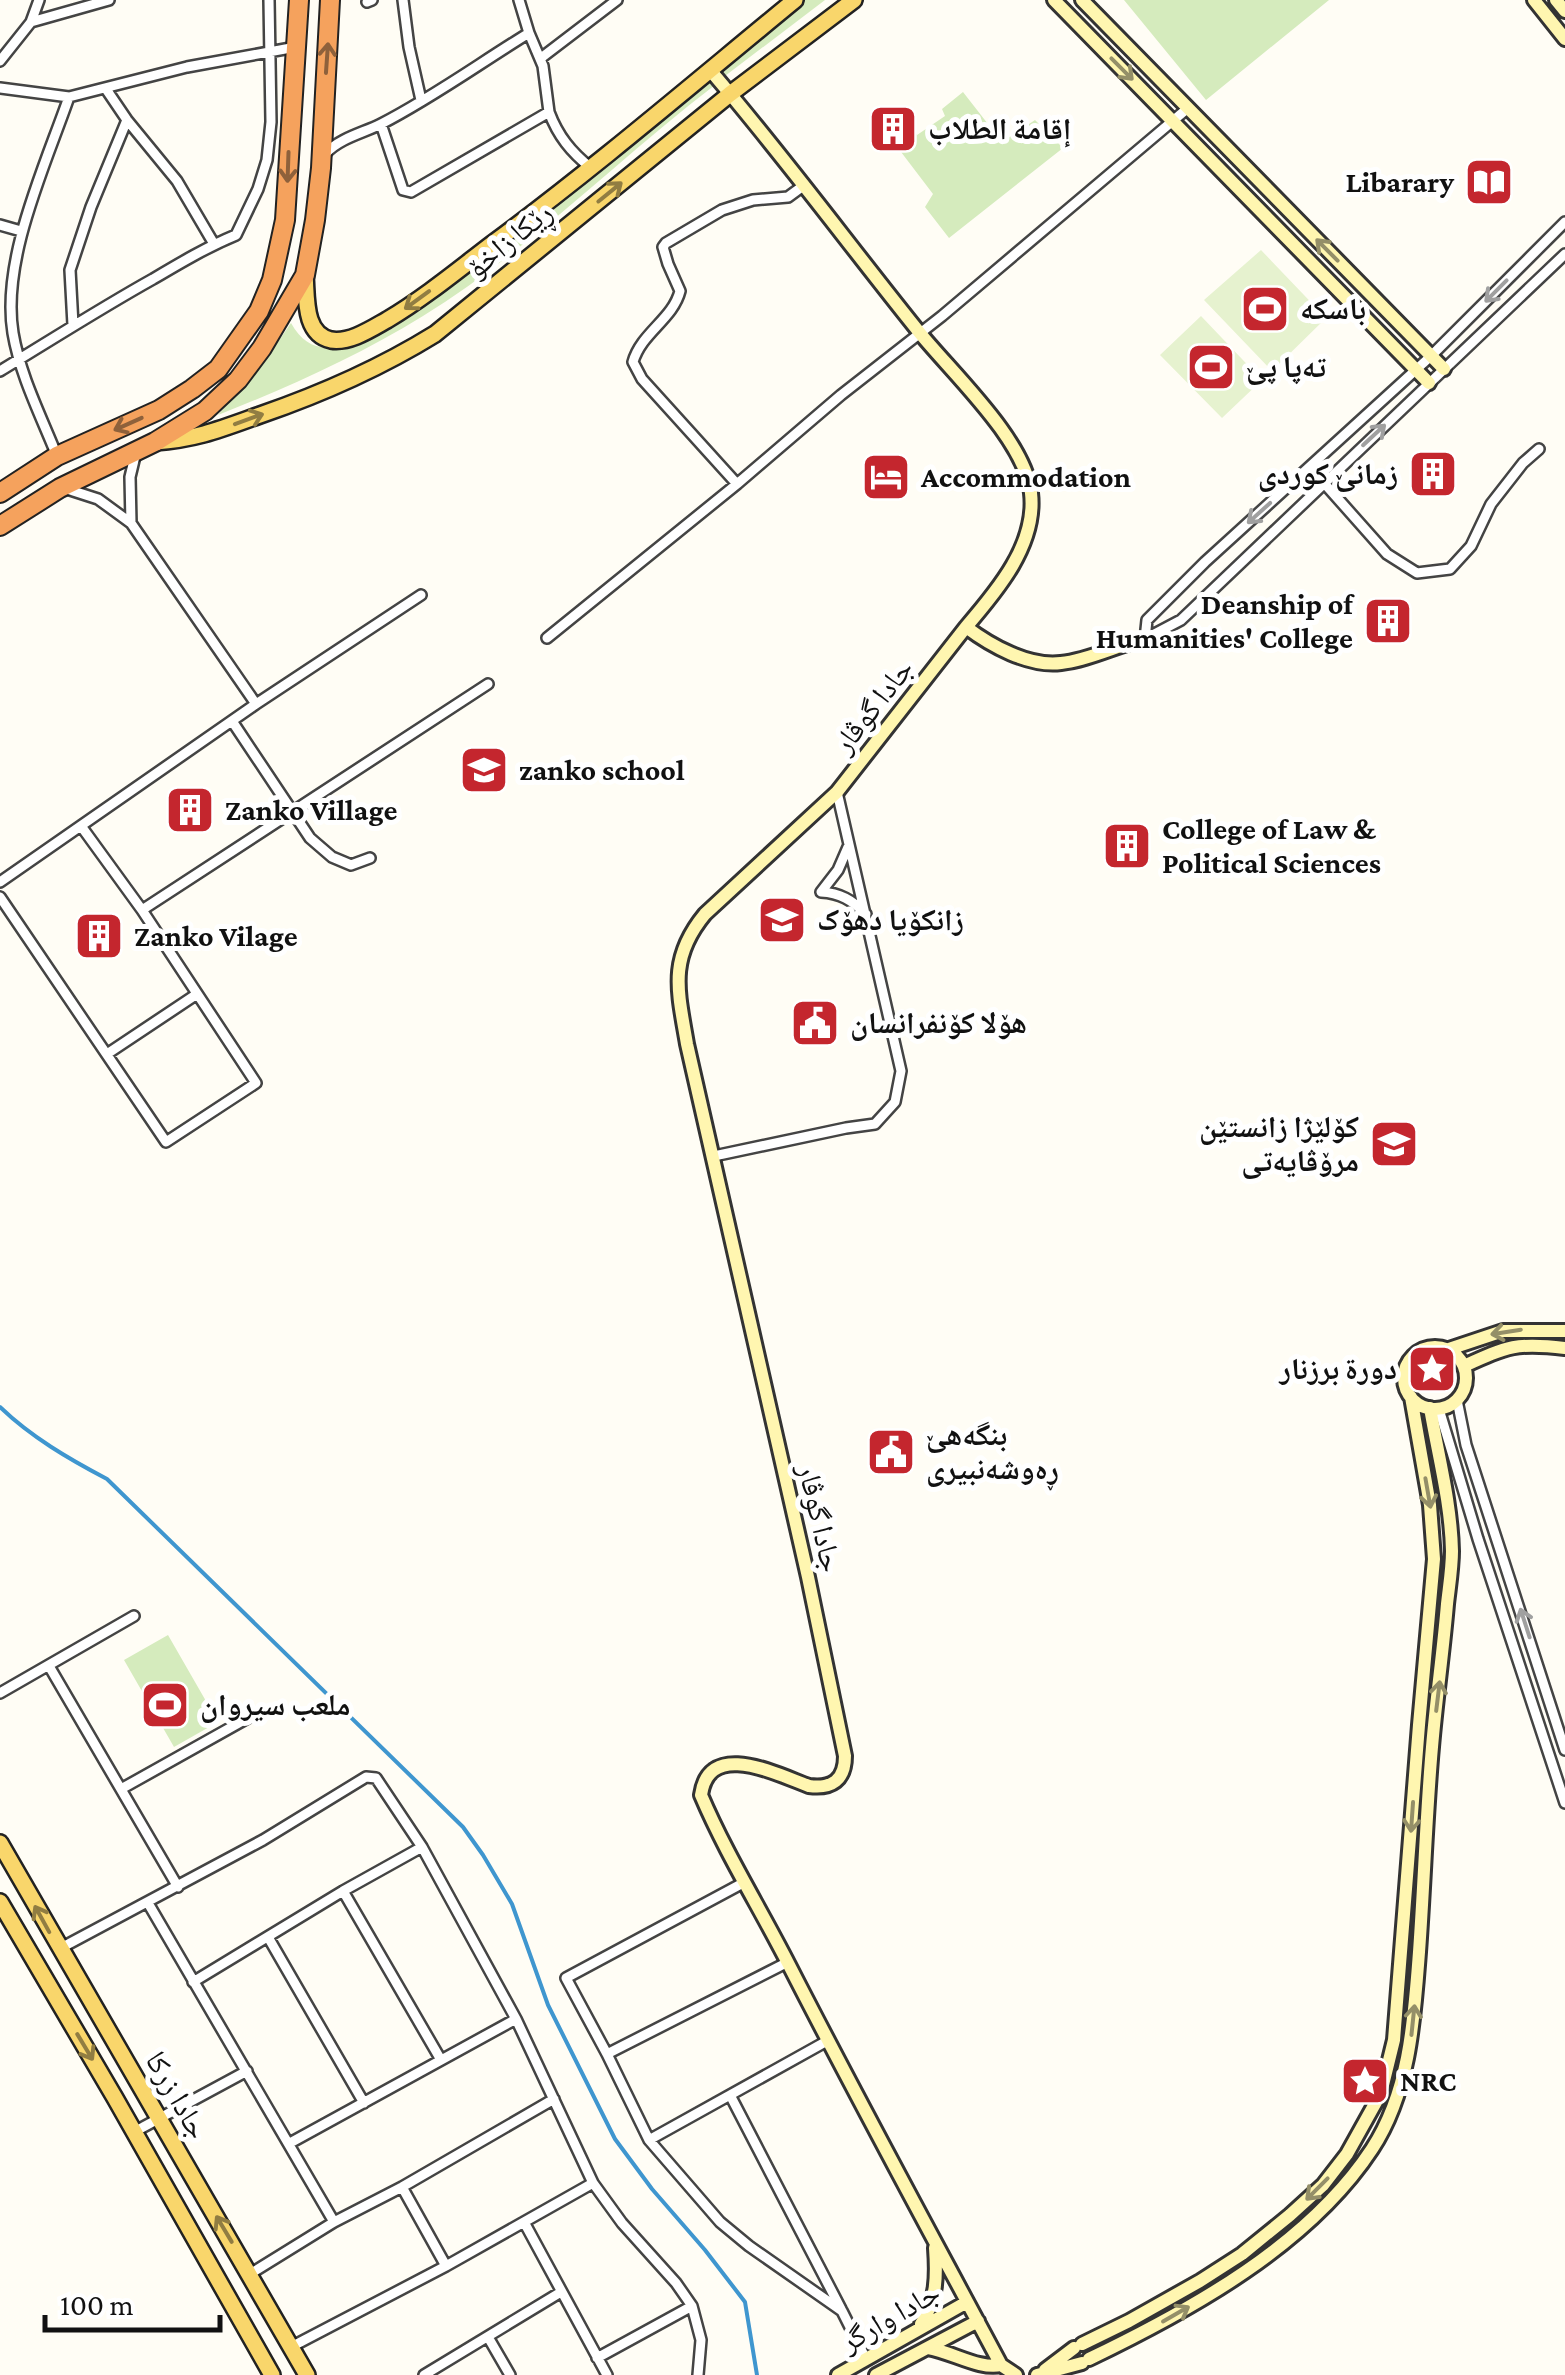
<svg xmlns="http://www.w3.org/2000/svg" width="1565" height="2375" font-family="'Crimson Pro','Noto Naskh Arabic',serif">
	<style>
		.green { fill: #d5ebbd }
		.pitch { fill: #e6f2cf }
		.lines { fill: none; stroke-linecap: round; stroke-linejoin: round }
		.stream { stroke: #3f96cf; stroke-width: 4 }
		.street-casing { stroke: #444; stroke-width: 14 }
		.secondary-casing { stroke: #333; stroke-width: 18 }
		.primary-casing { stroke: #222; stroke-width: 20 }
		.highway-casing { stroke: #222; stroke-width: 22 }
		.street { stroke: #fff; stroke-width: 9 }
		.secondary { stroke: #fff6b0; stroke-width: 12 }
		.primary { stroke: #f9d66b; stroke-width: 15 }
		.highway { stroke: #f5a25d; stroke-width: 18 }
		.oneway { stroke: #8e613b }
		.oneway2 { stroke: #948f68 }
		.oneway3 { stroke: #917d42 }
		.oneway4 { stroke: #a0a0a0 }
		.labels { text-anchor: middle; stroke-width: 10; stroke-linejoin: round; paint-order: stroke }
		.poi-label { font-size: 30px; font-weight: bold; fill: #111; stroke: #fff; text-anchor: start }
		.street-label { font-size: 30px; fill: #111; stroke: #fff }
	</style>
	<rect width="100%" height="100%" fill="#fffdf5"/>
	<path class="green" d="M800,0H825L725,76L718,67Z
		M1124,0H1329L1206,100Z
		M705,76L715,85C617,160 528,251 423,316C358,356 289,387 218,415L266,359L291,323C306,350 326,352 353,341Z
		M963,92L1002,142L1035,120L1063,148L949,238L925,207L933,194L898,148L915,132L917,135L945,116L942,109Z
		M168,1635L218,1722L174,1747L124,1660Z"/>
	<path class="pitch" d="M1261,250L1326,318L1272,371L1204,300Z
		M1201,316L1262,380L1222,418L1160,355Z"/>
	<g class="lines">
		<path class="stream" d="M0,1407C31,1437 69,1459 107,1479L463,1827L483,1855L512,1904L548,2005L615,2139L652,2189L705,2250L745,2302L757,2375"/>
		<g class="street-casing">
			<path id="street" d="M403,0L409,47L421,100
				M367,2L372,0
				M31,22L109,0
				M541,58L617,0
				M0,61L31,22L39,0
				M0,88L69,97L187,67L296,47
				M106,89L127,120L177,181L214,244
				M549,112C558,136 571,152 591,168
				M381,124L403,190L411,192L549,112L543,66L529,33L519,0
				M326,153C340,138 363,133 381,124C432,98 480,63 529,33
				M0,225L21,231
				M73,325L70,270L91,207L127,120
				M0,371C51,340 101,308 153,279C180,263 207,247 236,235L258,189L267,160L271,122L269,0
				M57,456C41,416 20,375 13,333C1,260 45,166 69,97
				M1324,483L1387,554L1417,573L1450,569L1471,546L1491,504L1523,463L1539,449
				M737,484L642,379L633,362C641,333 673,319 680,291L668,264L663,247L666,243L722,210L753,200L788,197L803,186
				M131,523L130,477L136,452
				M547,638L737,484L841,395L942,316L1188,108
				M1145,639L1147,620L1205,562L1431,356L1565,222
				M1145,639L1181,620L1565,254
				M256,704L421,595
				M232,721L310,838L332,857L351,865L370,858
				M81,826L142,910
				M848,847L838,870L821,892C840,893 852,900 866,914
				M0,882L256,704L131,523L98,499L67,489
				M0,897L166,1142L256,1083L142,910L488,684
				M107,1054L197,994
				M713,1162L714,1156L846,1128L875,1124L895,1102L901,1071L837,792
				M1457,1400L1466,1445L1565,1750
				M1439,1409L1478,1539L1565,1803
				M49,1666L178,1887
				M0,1693L134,1616
				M121,1789L255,1714
				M743,1883L566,1978L607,2054L649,2140L720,2222L749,2246L842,2311L866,2359
				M343,1891L441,2060
				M148,1903L334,2222
				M268,1937L364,2103
				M59,1949L263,1840L366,1777L376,1778L422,1847
				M193,1982L343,1891L422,1847L516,2019L593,2183L622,2223L676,2283L692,2306
				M607,2054L788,1962
				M730,2095L841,2309
				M134,2132L247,2071
				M649,2140L827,2041
				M290,2143L516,2019
				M402,2187L446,2266
				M524,2222L607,2375
				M250,2274L334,2222L402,2187L554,2099
				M488,2337L510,2375
				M291,2347L446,2266L593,2183
				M597,2358L692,2306L701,2340L698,2375
				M424,2375L561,2292"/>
		</g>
		<g class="secondary-casing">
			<path id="secondary" d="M1054,0L1429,383
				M1082,0L1444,369
				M1534,0L1565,39
				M1556,0L1565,11
				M710,70C783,155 849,245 919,332C953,374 1025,440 1031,493C1037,544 997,591 966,627
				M1404 1378a31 31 0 1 1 62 0a31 31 0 1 1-62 0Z
				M1449,1349L1503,1331H1565
				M1464,1366C1508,1346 1517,1342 1565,1348
				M921,2324C937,2301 937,2275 935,2248
				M1082,2344L1129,2321L1200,2281L1242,2254L1290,2215L1323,2185L1347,2154L1381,2093L1394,2040L1419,1725L1434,1559L1430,1505L1411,1397
				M928,2348C952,2352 980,2370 1001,2365
				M1089,2359C1191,2310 1309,2245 1372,2149C1410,2091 1414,2018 1419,1952C1424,1883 1426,1815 1432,1747C1436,1699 1443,1652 1447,1604C1449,1586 1452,1568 1452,1551C1451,1503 1438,1455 1430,1408
				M1045,2370L1074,2348
				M838,2375L967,2302
				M876,2375L978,2321
				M1016,2375L1001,2365C930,2232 858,2100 789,1965C760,1908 726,1854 701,1795C709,1739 776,1774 809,1786C832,1789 845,1780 845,1756L808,1577L687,1044C678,991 668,959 705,914L837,792L966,627C991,646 1029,667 1061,663C1090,660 1117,645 1145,639
				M1037,2375L1082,2363"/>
		</g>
		<g class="primary-casing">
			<path id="primary" d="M305,275C307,296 303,334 331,340C350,343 371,329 387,320C424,298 458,270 492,244C596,167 695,82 795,0
				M155,442C197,439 221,429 260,415C321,394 380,368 435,334L730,94L854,0
				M0,1843L307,2375
				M0,1902L115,2098L272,2375"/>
		</g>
		<g class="highway-casing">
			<path id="highway" d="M0,493L57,456L159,410L192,389L218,369L259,311L272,280L285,220L299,0
				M0,526L60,488L155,442L205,411L238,380L262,348L305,275L315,220L321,168L330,0"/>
		</g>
		<use href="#street" class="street"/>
		<use href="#secondary" class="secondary"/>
		<use href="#primary" class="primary"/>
		<use href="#highway" class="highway"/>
	</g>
	<defs><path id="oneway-shaft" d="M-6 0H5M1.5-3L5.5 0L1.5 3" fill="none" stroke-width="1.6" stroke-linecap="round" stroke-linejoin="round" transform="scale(2.5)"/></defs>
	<g class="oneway">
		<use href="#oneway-shaft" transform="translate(327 58) rotate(-86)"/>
		<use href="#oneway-shaft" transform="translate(288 167) rotate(92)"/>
		<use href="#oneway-shaft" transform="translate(128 424) rotate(156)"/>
	</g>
	<g class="oneway2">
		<use href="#oneway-shaft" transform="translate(1122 69) rotate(45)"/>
		<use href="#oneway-shaft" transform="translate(1327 250) rotate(-135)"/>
		<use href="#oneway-shaft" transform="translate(1506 1332) rotate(171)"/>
		<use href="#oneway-shaft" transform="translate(1428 1493) rotate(80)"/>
		<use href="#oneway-shaft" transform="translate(1438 1696) rotate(-83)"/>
		<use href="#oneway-shaft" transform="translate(1412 1817) rotate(94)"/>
		<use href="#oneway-shaft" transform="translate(1413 2020) rotate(-84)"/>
		<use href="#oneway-shaft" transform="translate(1317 2189) rotate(135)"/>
		<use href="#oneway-shaft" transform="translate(1176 2314) rotate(-30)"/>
	</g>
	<g class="oneway3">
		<use href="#oneway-shaft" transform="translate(610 192) rotate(-39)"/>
		<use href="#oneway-shaft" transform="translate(417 300) rotate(144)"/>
		<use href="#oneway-shaft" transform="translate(249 419) rotate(-20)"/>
		<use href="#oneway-shaft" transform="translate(42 1919) rotate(-119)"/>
		<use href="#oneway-shaft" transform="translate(85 2047) rotate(59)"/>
		<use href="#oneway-shaft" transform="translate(224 2229) rotate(-121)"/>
	</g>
	<g class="oneway4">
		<use href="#oneway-shaft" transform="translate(1496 291) rotate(135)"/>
		<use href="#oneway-shaft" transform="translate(1374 435) rotate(-43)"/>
		<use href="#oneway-shaft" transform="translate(1259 513) rotate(138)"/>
		<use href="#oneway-shaft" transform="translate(1525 1623) rotate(-108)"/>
	</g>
	<defs>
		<g id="building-square" transform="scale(2.5)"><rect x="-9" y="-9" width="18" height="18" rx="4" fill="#c4262e" stroke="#fff"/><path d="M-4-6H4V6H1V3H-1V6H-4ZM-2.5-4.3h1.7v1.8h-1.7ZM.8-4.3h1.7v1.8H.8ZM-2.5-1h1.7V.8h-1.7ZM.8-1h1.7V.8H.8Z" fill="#fff"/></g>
		<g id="library-square" transform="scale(2.5)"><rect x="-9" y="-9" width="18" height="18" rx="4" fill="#c4262e" stroke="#fff"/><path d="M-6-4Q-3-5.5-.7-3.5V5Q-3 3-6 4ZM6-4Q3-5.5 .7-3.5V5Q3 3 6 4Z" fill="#fff"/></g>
		<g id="stadium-square" transform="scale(2.5)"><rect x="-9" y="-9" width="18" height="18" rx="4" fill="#c4262e" stroke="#fff"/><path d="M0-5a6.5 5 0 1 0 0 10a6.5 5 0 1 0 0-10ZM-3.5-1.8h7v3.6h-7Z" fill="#fff"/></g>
		<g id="hotel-square" transform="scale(2.5)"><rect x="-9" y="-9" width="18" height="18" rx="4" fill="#c4262e" stroke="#fff"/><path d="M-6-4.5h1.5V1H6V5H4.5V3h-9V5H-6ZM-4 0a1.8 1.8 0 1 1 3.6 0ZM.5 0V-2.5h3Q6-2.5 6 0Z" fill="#fff"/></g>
		<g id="school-square" transform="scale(2.5)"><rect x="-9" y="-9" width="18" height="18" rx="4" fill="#c4262e" stroke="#fff"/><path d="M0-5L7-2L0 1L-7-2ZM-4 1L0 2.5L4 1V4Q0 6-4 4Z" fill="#fff"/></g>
		<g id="university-square" transform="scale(2.5)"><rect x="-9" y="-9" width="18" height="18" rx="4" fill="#c4262e" stroke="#fff"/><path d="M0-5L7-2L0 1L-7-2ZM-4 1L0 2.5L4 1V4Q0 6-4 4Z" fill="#fff"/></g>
		<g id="civic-square" transform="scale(2.5)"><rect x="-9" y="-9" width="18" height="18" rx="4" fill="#c4262e" stroke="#fff"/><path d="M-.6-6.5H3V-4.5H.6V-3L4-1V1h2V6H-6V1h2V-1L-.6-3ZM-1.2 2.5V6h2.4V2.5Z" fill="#fff"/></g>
		<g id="sight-square" transform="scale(2.5)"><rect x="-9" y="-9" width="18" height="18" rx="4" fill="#c4262e" stroke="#fff"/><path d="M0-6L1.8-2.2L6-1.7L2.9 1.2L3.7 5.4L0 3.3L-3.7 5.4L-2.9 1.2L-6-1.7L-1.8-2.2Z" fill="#fff"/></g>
	</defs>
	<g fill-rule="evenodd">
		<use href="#building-square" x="893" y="129"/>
		<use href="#library-square" x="1489" y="182"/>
		<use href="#stadium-square" x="1265" y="309"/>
		<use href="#stadium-square" x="1211" y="367"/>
		<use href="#building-square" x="1433" y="474"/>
		<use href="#hotel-square" x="886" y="477"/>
		<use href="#building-square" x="1388" y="621"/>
		<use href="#school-square" x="484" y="770"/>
		<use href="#building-square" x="190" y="810"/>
		<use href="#building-square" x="1127" y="846"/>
		<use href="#university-square" x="782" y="920"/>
		<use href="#building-square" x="99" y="936"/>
		<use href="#civic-square" x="815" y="1023"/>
		<use href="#university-square" x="1394" y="1144"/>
		<use href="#sight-square" x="1432" y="1369"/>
		<use href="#civic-square" x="891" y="1452"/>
		<use href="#stadium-square" x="165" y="1705"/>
		<use href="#sight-square" x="1365" y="2081"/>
	</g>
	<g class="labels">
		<g class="poi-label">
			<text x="928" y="139">إقامة الطلاب</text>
			<text x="1454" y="192" text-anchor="end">Libarary</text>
			<text x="1300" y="319">باسکە</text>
			<text x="1246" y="377">تەپا پێ</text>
			<text x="1398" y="484" text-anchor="end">زمانێ کوردی</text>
			<text x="921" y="487">Accommodation</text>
			<text x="1353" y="614" text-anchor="end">Deanship of<tspan x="1353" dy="34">Humanities' College</tspan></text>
			<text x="519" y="780">zanko school</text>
			<text x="225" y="820">Zanko Village</text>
			<text x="1162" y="839">College of Law &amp;<tspan x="1162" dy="34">Political Sciences</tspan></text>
			<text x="817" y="930">زانکۆیا دهۆک</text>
			<text x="134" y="946">Zanko Vilage</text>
			<text x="850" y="1033">هۆلا كۆنفرانسان</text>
			<text x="1359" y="1137" text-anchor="end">كۆلێژا زانستێن<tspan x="1359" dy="34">مرۆڤایەتی</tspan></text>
			<text x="1397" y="1379" text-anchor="end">دورة برزنار</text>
			<text x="926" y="1445">بنگه‌هێ<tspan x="926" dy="34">ڕه‌وشه‌نبیرى</tspan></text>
			<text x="200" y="1715">ملعب سيروان</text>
			<text x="1400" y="2091">NRC</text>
		</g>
		<g class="street-label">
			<text transform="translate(509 240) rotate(-39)" y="10">ڕێکا زاخۆ</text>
			<text transform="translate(873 706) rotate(-52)" y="10">جادا گوڤار</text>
			<text transform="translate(820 1518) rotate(77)" y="10">جادا گوڤار</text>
			<text transform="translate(177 2095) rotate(60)" y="10">جادا زرکا</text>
			<text transform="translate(890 2317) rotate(-30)" y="10">جادا وارگر</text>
		</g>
	</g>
	<path d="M45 2315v15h175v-15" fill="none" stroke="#111111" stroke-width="5"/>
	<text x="60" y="2315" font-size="30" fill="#111111" stroke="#ffffff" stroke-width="8" paint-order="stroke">100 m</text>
</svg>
